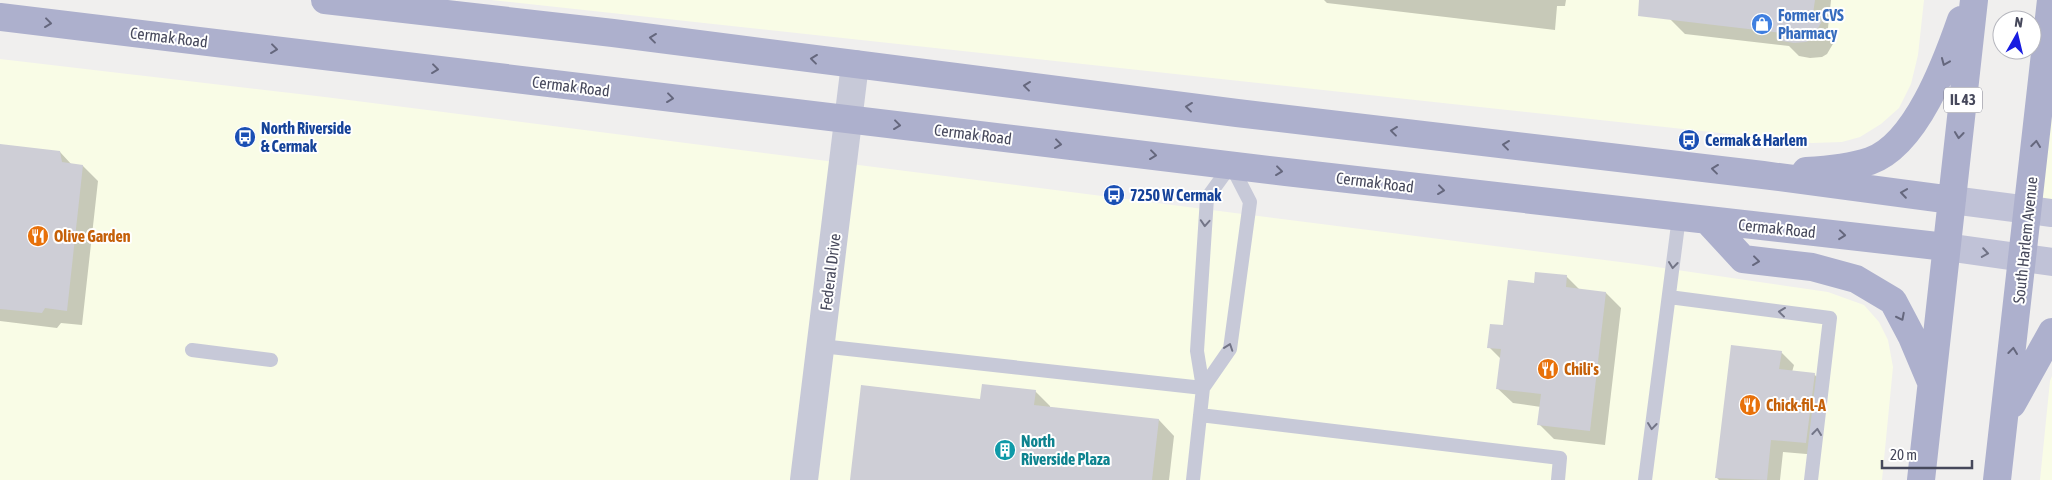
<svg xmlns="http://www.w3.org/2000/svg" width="2052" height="480" font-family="'Asap Condensed',sans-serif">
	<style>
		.commercial { fill: #f9fce6 }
		.shadow { fill: #0003 }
		.building { fill: #ceced6 }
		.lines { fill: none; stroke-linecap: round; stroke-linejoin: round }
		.service { stroke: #c7c9d8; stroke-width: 14 }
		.minor { stroke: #c7c9d8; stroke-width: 28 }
		.secondary { stroke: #c0c2d7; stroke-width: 28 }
		.primary { stroke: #adb0cd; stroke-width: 28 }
		.oneway { stroke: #65677d }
		.oneway2 { stroke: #737587 }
		.oneway3 { stroke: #717386 }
		.labels { text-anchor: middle; stroke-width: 4; stroke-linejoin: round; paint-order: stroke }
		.shield { fill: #fff; stroke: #7e7f8c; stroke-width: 1 }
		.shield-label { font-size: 15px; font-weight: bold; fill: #46485b }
		.shop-label { font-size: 16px; font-weight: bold; fill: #366cbe; stroke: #fff; text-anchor: start }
		.street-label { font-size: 16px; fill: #46485b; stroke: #fff }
		.transit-label { font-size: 16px; font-weight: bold; fill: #164399; stroke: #fff; text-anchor: start }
		.food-label { font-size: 16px; font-weight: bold; fill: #c56008; stroke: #fff; text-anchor: start }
		.culture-label { font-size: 16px; font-weight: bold; fill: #0d838f; stroke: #fff; text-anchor: start }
	</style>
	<rect width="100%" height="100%" fill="#f0efee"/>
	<path class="commercial" d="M491,0H1924L1918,55L1911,84L1899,108L1881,124L1860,137L1842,142L1812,143Z
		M0,59L325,97L1636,264L1828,292L1864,305L1879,322L1888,340L1893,367L1882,480H0Z
		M2052,61V202L2038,200Z
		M2052,376V480H2040L2050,381Z"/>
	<path class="shadow" d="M1324,0H1566L1565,6H1557L1555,30L1327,3Z
		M1672,0H1831L1828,28L1837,37L1827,54L1822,57L1810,58L1799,56L1789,46L1685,34L1670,19Z
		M0,145L60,152L72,165L83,166L98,181L82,325L61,323L57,328L0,321Z
		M1566,276L1580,290L1606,293L1621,308L1605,445L1554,439L1539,424L1541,407L1513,403L1497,388L1501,359L1489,347L1535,284Z
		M1781,352L1794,365L1792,372L1814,374L1826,387L1818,455L1783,452L1780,480H1719L1717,478Z
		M1035,391L1050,406V408L1159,420L1174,436L1169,480H851L981,400Z"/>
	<path class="building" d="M1639,0H1815L1812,20L1822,21L1812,39L1806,42L1794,43L1782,41L1783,33L1638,16Z
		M0,144L60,151L62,162L83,165L67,311L45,308L42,313L0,309Z
		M1535,272L1567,275L1566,287L1606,292L1590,431L1537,425L1541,394L1496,389L1501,349L1487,348L1490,324L1503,325L1508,280L1534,283Z
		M1731,345L1782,351L1779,369L1815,373L1806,443L1771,440L1767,480L1715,478Z
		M982,384L1036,390L1034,405L1159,419L1152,480H850L861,385L980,399Z"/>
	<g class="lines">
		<path class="service" d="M1669,297L1830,318L1811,480
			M821,346L1203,388
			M192,350L271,360
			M1200,415L1560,458L1558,480
			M1193,480L1203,388L1197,351L1207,198L1231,165L1250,202L1230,349L1203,388
			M1645,480L1679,217"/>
		<path class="minor" d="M804,480L855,64"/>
		<path class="secondary" d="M1952,200L2052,213
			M1946,247L2052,262"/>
		<path class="primary" d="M325,0L613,33L1237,113L1763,175L1952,200
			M0,17L1286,172L1946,247
			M1806,171C1825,170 1852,167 1870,161C1916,145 1946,63 1961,20
			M1707,220L1743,259L1812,267L1856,279L1893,301L1912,337L1931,382
			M2012,404L2052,332
			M1921,480L1974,0
			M1997,480L2051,0"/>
	</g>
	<defs><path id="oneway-chevron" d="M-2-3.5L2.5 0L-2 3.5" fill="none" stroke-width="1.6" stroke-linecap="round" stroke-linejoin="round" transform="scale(1.25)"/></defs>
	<g class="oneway">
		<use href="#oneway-chevron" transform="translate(48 23) rotate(7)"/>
		<use href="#oneway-chevron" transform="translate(653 38) rotate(-173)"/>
		<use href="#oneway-chevron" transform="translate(274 49) rotate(7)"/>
		<use href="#oneway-chevron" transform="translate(814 59) rotate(-173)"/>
		<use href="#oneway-chevron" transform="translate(1945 62) rotate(113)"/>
		<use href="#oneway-chevron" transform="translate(435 69) rotate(7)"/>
		<use href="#oneway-chevron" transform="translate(1027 86) rotate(-173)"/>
		<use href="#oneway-chevron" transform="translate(670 98) rotate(7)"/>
		<use href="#oneway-chevron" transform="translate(1189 107) rotate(-173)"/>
		<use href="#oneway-chevron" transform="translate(897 125) rotate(7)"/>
		<use href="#oneway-chevron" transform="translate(1394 131) rotate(-173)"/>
		<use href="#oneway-chevron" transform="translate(1959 135) rotate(96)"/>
		<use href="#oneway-chevron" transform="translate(1058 144) rotate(7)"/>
		<use href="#oneway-chevron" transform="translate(2036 144) rotate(-83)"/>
		<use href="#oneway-chevron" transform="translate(1506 145) rotate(-173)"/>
		<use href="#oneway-chevron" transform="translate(1153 155) rotate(7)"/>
		<use href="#oneway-chevron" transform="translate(1715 169) rotate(-173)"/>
		<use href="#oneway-chevron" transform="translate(1279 171) rotate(7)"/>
		<use href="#oneway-chevron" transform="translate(1441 190) rotate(7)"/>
		<use href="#oneway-chevron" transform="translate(1904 193) rotate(-172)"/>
		<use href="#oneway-chevron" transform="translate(1842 235) rotate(6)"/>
		<use href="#oneway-chevron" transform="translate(1756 261) rotate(7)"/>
		<use href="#oneway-chevron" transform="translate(1901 317) rotate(63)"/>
		<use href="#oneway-chevron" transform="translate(2013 351) rotate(-83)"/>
	</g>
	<g class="oneway2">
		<use href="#oneway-chevron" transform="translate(1205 223) rotate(94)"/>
		<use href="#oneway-chevron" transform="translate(1673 265) rotate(97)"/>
		<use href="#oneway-chevron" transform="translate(1782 312) rotate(-173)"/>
		<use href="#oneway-chevron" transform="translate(1229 347) rotate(-71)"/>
		<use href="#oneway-chevron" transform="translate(1652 426) rotate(97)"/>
		<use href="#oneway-chevron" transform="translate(1817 432) rotate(-83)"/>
	</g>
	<use class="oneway3" href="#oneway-chevron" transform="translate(1985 253) rotate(9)"/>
	<defs>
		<g id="shop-disc" transform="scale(1.125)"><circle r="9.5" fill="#3f7fe0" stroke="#fff"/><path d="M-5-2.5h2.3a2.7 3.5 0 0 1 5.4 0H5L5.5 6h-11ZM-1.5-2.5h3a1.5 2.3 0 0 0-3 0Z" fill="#fff"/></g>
		<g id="bus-disc" transform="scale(1.125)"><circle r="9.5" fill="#1a4fb4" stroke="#fff"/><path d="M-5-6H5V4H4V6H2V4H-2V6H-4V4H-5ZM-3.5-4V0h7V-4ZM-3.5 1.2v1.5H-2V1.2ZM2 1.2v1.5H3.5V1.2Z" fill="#fff"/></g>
		<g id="restaurant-disc" transform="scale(1.125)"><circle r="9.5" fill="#e8710a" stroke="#fff"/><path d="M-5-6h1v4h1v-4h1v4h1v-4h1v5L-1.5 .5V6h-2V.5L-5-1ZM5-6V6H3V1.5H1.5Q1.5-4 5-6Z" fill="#fff"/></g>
		<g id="building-disc" transform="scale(1.125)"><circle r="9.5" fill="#0f9aa8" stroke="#fff"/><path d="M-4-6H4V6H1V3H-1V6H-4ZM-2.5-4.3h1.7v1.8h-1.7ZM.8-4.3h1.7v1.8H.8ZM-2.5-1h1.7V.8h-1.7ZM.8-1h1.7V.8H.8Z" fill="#fff"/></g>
	</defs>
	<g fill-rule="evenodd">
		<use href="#shop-disc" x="1762" y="24"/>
		<use href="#bus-disc" x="245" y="137"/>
		<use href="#bus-disc" x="1689" y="140"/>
		<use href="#bus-disc" x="1114" y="195"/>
		<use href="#restaurant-disc" x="38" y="236"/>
		<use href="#restaurant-disc" x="1548" y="369"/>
		<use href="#restaurant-disc" x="1750" y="405"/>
		<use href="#building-disc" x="1005" y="450"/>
	</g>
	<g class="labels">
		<rect class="shield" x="1944" y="87.5" width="38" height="25" rx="4"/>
		<g class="shield-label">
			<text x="1963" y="105">IL 43</text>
		</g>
		<g class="shop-label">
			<text x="1778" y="21">Former CVS<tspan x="1778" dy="18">Pharmacy</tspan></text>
		</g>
		<g class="street-label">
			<text transform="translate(169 37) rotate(7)" y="6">Cermak Road</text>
			<text transform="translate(571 86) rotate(7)" y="6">Cermak Road</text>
			<text transform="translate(973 134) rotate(7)" y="6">Cermak Road</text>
			<text transform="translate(1375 182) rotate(7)" y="6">Cermak Road</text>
			<text transform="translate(1777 228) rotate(6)" y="6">Cermak Road</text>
			<text transform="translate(2025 240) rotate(-84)" y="6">South Harlem Avenue</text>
			<text transform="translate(830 272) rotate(-83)" y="6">Federal Drive</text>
		</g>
		<g class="transit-label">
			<text x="261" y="134">North Riverside<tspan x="261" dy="18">&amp; Cermak</tspan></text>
			<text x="1705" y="146">Cermak &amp; Harlem</text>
			<text x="1130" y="201">7250 W Cermak</text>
		</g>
		<g class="food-label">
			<text x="54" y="242">Olive Garden</text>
			<text x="1564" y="375">Chili's</text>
			<text x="1766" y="411">Chick-fil-A</text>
		</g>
		<g class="culture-label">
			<text x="1021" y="447">North<tspan x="1021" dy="18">Riverside Plaza</tspan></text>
		</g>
	</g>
	<g transform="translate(2017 35) rotate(8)"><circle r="24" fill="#ffffff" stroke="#b5b6bd"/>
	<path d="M0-4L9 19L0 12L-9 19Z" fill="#191de0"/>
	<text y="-8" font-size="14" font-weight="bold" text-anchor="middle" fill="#46485b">N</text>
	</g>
	<path d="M1882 460v8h90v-8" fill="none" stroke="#46485b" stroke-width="2.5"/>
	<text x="1890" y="460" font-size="15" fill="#46485b" stroke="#ffffff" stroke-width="4" paint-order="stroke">20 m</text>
</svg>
